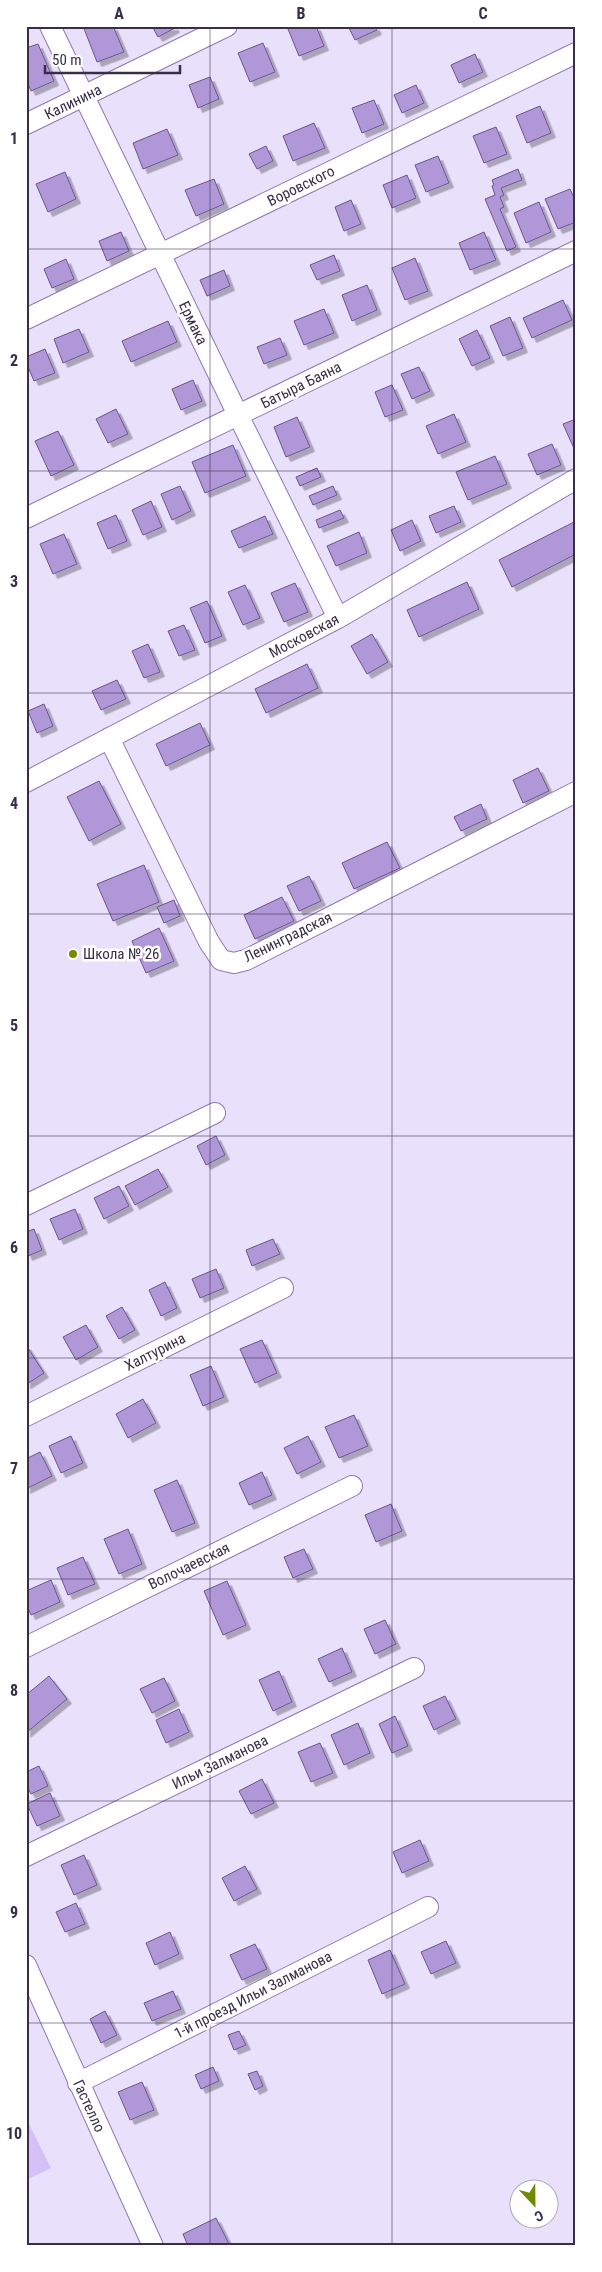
<svg xmlns="http://www.w3.org/2000/svg" width="602" height="2272" font-family="'Roboto Condensed',sans-serif">
	<style>
		.green { fill: #d5c1f7 }
		.building { fill: #b097d8; stroke: #6c548f; filter: url(#shadow) }
		.lines { fill: none; stroke-linecap: round; stroke-linejoin: round }
		.minor-casing { stroke: #9078b6; stroke-width: 22 }
		.minor { stroke: #fff; stroke-width: 20 }
		.grid { fill: none; stroke: #382e48; stroke-width: 1; stroke-opacity: 0.55 }
		.poi-dot { fill: #718b00; stroke: #fff; stroke-width: 2 }
		.labels { text-anchor: middle; stroke-width: 5; stroke-linejoin: round; paint-order: stroke }
		.street-label { font-size: 15px; fill: #382e48; stroke: #fff }
		.poi-label { font-size: 15px; fill: #382e48; stroke: #fff; text-anchor: start }
		.neatline { fill: none; stroke: #382e48; stroke-width: 2 }
		.grid-label { font-size: 16px; text-anchor: middle; font-weight: bold; fill: #382e48 }
	</style>
	<defs>
		<filter id="shadow"><feDropShadow dx="4.5" dy="4.5" stdDeviation="0" flood-color="#0004"/></filter>
	</defs>
	<rect width="100%" height="100%" fill="#e9e0fb"/>
	<path class="green" d="M26,2118L51,2168L26,2180Z"/>
	<path class="building" d="M83,26H113L124,52L97,62Z
		M152,26H174L175,28L158,37Z
		M295,26H316L324,46L299,56L288,29Z
		M348,26H375L377,30L355,40Z
		M263,43L275,72L250,82L238,53Z
		M38,44L54,81L31,91L26,79V48Z
		M475,54L483,72L459,83L451,65Z
		M210,77L219,99L198,108L189,85Z
		M416,85L424,103L402,113L394,95Z
		M374,100L384,124L362,133L352,108Z
		M540,106L551,133L527,143L516,116Z
		M314,123L325,148L293,161L283,136Z
		M496,127L507,154L484,163L473,136Z
		M167,129L178,155L143,169L133,143Z
		M266,146L273,161L257,169L249,154Z
		M438,156L449,183L426,192L415,165Z
		M518,169L522,180L501,188L504,195L500,197L504,207L500,209L516,247L507,251L485,199L495,195L492,186L494,185L492,180Z
		M65,172L76,199L48,212L36,184Z
		M407,175L416,198L392,208L383,185Z
		M214,179L224,204L196,216L185,190Z
		M570,189L576,202V222L558,229L545,199Z
		M351,200L361,224L344,231L335,207Z
		M539,202L551,232L526,243L514,213Z
		M121,232L129,251L107,261L99,241Z
		M484,232L496,260L470,270L459,243Z
		M334,255L340,271L317,280L310,265Z
		M415,258L428,291L405,300L392,268Z
		M66,259L74,279L52,288L44,269Z
		M224,270L230,286L207,296L200,280Z
		M367,285L377,310L352,321L342,295Z
		M563,300L572,320L532,338L523,318Z
		M324,309L334,333L304,345L294,321Z
		M510,317L523,348L503,356L490,326Z
		M168,321L177,342L131,362L122,341Z
		M79,329L89,352L63,363L54,339Z
		M477,330L490,358L472,366L459,339Z
		M280,338L287,355L264,364L257,347Z
		M45,349L55,373L34,381L26,362V357Z
		M419,367L430,391L412,399L401,374Z
		M193,380L202,401L181,410L172,389Z
		M392,385L403,410L385,417L375,392Z
		M116,409L128,434L108,443L96,419Z
		M454,414L466,442L438,454L426,426Z
		M297,417L310,447L286,457L274,427Z
		M576,419V453L563,424Z
		M58,431L74,465L51,476L35,441Z
		M552,444L561,465L537,475L528,454Z
		M233,445L246,476L205,493L192,462Z
		M495,456L507,484L468,500L456,472Z
		M317,468L321,477L300,486L296,477Z
		M180,486L191,511L172,520L161,494Z
		M333,486L337,495L313,505L309,496Z
		M151,501L162,527L143,535L132,510Z
		M454,506L461,522L436,533L429,516Z
		M340,510L344,518L319,528L316,520Z
		M116,515L127,541L108,549L97,523Z
		M265,516L273,534L239,548L231,531Z
		M412,520L421,541L400,551L391,530Z
		M576,521V554L512,587L499,560Z
		M359,532L367,553L336,566L327,546Z
		M64,534L77,564L53,574L40,544Z
		M467,582L479,609L419,637L407,610Z
		M295,583L308,612L284,622L271,593Z
		M245,585L260,618L243,625L228,592Z
		M207,601L222,636L205,643L190,608Z
		M184,625L195,650L179,656L168,631Z
		M372,634L388,662L367,674L351,646Z
		M148,644L160,672L144,678L132,651Z
		M307,664L318,688L266,713L255,689Z
		M117,680L126,699L101,710L92,691Z
		M44,704L53,726L37,733L28,711Z
		M200,723L210,745L166,766L156,744Z
		M538,768L549,791L523,803L513,780Z
		M99,781L121,824L89,841L67,797Z
		M481,804L487,819L461,831L454,817Z
		M387,842L400,868L354,889L342,863Z
		M144,865L159,902L113,921L97,884Z
		M309,876L321,901L299,911L287,886Z
		M282,897L294,921L255,939L244,915Z
		M174,900L180,916L164,923L157,907Z
		M159,928L174,961L146,973L132,941Z
		M216,1136L225,1155L206,1165L197,1146Z
		M158,1169L168,1187L135,1205L125,1186Z
		M119,1186L129,1206L104,1219L94,1198Z
		M75,1209L83,1229L59,1240L50,1219Z
		M34,1229L42,1250L28,1256L26,1251V1232Z
		M273,1239L280,1254L252,1266L246,1250Z
		M216,1269L224,1288L200,1298L192,1279Z
		M165,1282L177,1308L161,1316L149,1290Z
		M122,1307L135,1330L119,1339L106,1316Z
		M86,1325L98,1347L76,1360L63,1337Z
		M262,1340L277,1373L255,1383L240,1349Z
		M26,1345L44,1373L27,1384H26Z
		M211,1366L224,1397L203,1406L190,1375Z
		M143,1399L156,1423L128,1438L116,1414Z
		M354,1415L368,1446L339,1458L325,1427Z
		M71,1436L83,1463L61,1473L49,1446Z
		M308,1436L321,1462L297,1474L284,1448Z
		M40,1452L52,1476L26,1489V1459Z
		M262,1472L272,1495L249,1505L239,1483Z
		M177,1480L195,1523L172,1532L154,1490Z
		M391,1504L402,1531L376,1542L365,1515Z
		M128,1529L142,1564L119,1574L104,1539Z
		M304,1549L313,1569L293,1578L284,1557Z
		M83,1557L95,1584L68,1595L57,1568Z
		M51,1580L60,1602L31,1615L26,1604V1591Z
		M227,1581L246,1625L223,1635L204,1591Z
		M385,1620L396,1644L375,1654L364,1629Z
		M342,1648L352,1672L329,1682L318,1659Z
		M279,1671L292,1702L273,1711L259,1680Z
		M49,1676L67,1699L26,1733V1695Z
		M164,1678L175,1701L152,1713L140,1689Z
		M445,1696L456,1719L434,1730L423,1706Z
		M179,1709L189,1732L166,1743L156,1720Z
		M395,1716L408,1746L392,1753L379,1724Z
		M358,1723L370,1753L344,1765L331,1735Z
		M320,1743L333,1773L311,1782L298,1752Z
		M39,1766L48,1786L31,1794L26,1784V1772Z
		M262,1779L274,1803L251,1814L239,1791Z
		M50,1793L60,1816L37,1826L27,1804Z
		M420,1840L429,1861L402,1873L393,1852Z
		M84,1855L97,1885L74,1895L61,1865Z
		M245,1866L257,1889L234,1901L222,1878Z
		M76,1903L85,1924L65,1932L56,1912Z
		M170,1932L179,1954L155,1965L146,1943Z
		M446,1941L456,1963L431,1974L421,1952Z
		M255,1944L267,1969L242,1980L230,1955Z
		M390,1950L405,1984L382,1994L368,1960Z
		M173,1991L181,2009L152,2021L144,2003Z
		M105,2011L117,2035L101,2043L90,2019Z
		M239,2031L246,2045L234,2050L228,2035Z
		M213,2067L219,2081L201,2089L195,2075Z
		M257,2071L263,2086L255,2090L248,2074Z
		M142,2082L154,2110L130,2120L118,2092Z
		M216,2218L229,2244L225,2246H188L183,2234Z"/>
	<g class="lines">
		<g class="minor-casing">
			<path id="minor" d="M50,26L238,415L338,618
				M26,124L227,26
				M26,319L576,53
				M26,518L576,251
				M109,738L209,942L221,960L234,963L246,960L576,792
				M26,782L338,618L576,479
				M26,1205L215,1113
				M26,1416L283,1288
				M26,1647L352,1486
				M26,1856L414,1668
				M26,1965L153,2246
				M78,2083L428,1907"/>
		</g>
		<use href="#minor" class="minor"/>
	</g>
	<path class="grid" d="M210,26V2246M392,26V2246M26,249H576M26,471H576M26,693H576M26,914H576M26,1136H576M26,1358H576M26,1579H576M26,1801H576M26,2023H576"/>
	<circle class="poi-dot" cx="73" cy="954" r="5"/>
	<g class="labels">
		<g class="street-label">
			<text transform="translate(73 102) rotate(-26)" y="5">Калинина</text>
			<text transform="translate(301 186) rotate(-26)" y="5">Воровского</text>
			<text transform="translate(193 323) rotate(64)" y="5">Ермака</text>
			<text transform="translate(301 385) rotate(-26)" y="5">Батыра Баяна</text>
			<text transform="translate(304 636) rotate(-28)" y="5">Московская</text>
			<text transform="translate(288 937) rotate(-26)" y="5">Ленинградская</text>
			<text transform="translate(155 1352) rotate(-27)" y="5">Халтурина</text>
			<text transform="translate(189 1566) rotate(-26)" y="5">Волочаевская</text>
			<text transform="translate(220 1762) rotate(-26)" y="5">Ильи Залманова</text>
			<text transform="translate(253 1995) rotate(-27)" y="5">1-й проезд Ильи Залманова</text>
			<text transform="translate(89 2106) rotate(65)" y="5">Гастелло</text>
		</g>
		<g class="poi-label">
			<text x="83" y="959">Школа № 26</text>
		</g>
	</g>
	<rect width="602" height="2272" fill="none" stroke="#ffffff" stroke-width="55"/>
	<g transform="translate(534 2204) rotate(158)"><circle r="24" fill="#ffffff" stroke="#afabb6"/>
	<path d="M0-4L9 19L0 12L-9 19Z" fill="#718b00"/>
	<text y="-8" font-size="14" font-weight="bold" text-anchor="middle" fill="#382e48">С</text>
	</g>
	<path d="M45 65v8h135v-8" fill="none" stroke="#382e48" stroke-width="2.5"/>
	<text x="52" y="65" font-size="15" fill="#382e48" stroke="#ffffff" stroke-width="4" paint-order="stroke">50 m</text>
	<rect x="28" y="28" width="546" height="2216" class="neatline"/>
	<g class="grid-label">
		<text x="119" y="19">A</text>
		<text x="301" y="19">B</text>
		<text x="483" y="19">C</text>
		<text x="14" y="144">1</text>
		<text x="14" y="366">2</text>
		<text x="14" y="587">3</text>
		<text x="14" y="809">4</text>
		<text x="14" y="1031">5</text>
		<text x="14" y="1253">6</text>
		<text x="14" y="1474">7</text>
		<text x="14" y="1696">8</text>
		<text x="14" y="1918">9</text>
		<text x="14" y="2139">10</text>
	</g>
</svg>
